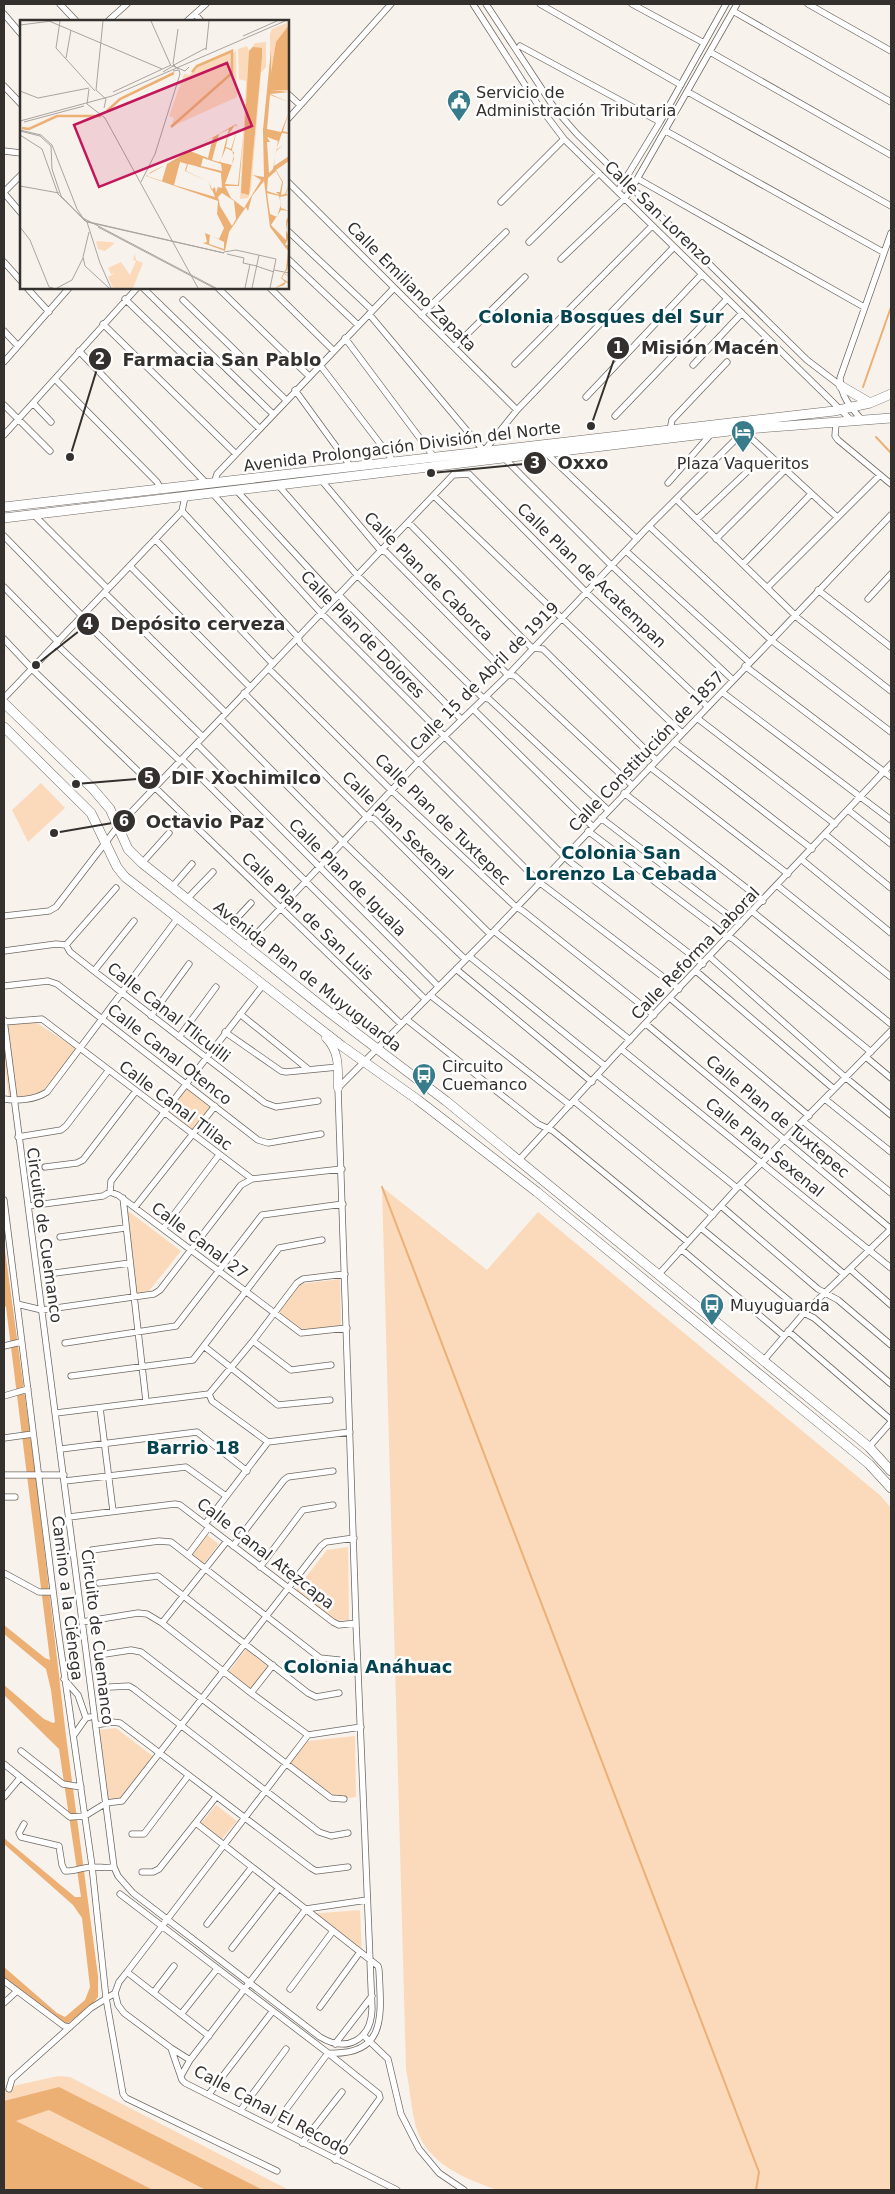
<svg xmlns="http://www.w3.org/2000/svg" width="895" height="2194" font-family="'DejaVu Sans',sans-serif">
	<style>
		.green { fill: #fbdabc }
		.water { fill: #ecaf74 }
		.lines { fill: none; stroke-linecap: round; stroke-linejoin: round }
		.stream { stroke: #ecaf74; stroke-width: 2 }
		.minor-casing { stroke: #6e6964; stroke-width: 7 }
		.tertiary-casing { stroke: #6e6964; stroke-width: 9 }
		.secondary-casing { stroke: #6e6964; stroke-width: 10 }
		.minor { stroke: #fff; stroke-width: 5.5 }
		.tertiary { stroke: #fff; stroke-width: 8 }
		.secondary { stroke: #fff; stroke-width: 9 }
		.labels { text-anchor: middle; stroke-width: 5; stroke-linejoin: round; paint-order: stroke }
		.poi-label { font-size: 16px; fill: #33302e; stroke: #fff; text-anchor: start }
		.street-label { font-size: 16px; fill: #33302e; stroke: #fff }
		.neighbourhood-label { font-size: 18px; font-weight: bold; fill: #05434f; stroke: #fff }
		.inset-river { fill: none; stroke: #ecaf74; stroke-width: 2.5 }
		.inset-road { fill: none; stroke: #a9a4a0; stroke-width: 1 }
		.view { fill: #c2185b; fill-opacity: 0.15; stroke: #c2185b; stroke-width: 2.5 }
		.inset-edge { fill: none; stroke: #33302e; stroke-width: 2.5 }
		.leader { fill: none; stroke: #33302e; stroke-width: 2 }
		.callout-dot { fill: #33302e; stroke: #fff; stroke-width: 2 }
		.mark-label { font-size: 15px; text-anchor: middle; font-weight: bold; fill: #fff }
		.callout-label { font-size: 18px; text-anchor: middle; font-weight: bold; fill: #33302e; stroke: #fff; stroke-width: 5; stroke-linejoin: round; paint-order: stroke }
	</style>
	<rect width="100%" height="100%" fill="#f8f2ec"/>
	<path class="green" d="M41,783L65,808L28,842L12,810Z
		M34,1021L77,1049L40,1095L9,1099L4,1060V1026Z
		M187,1088L212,1107L191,1133L167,1114Z
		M382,1187L487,1270L538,1212L881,1496L891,1508V2190H498C465,2179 427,2164 416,2127C411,2109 410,2088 406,2070Z
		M127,1210L181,1251L149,1291L136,1294Z
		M340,1279L341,1326L301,1331L277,1314L300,1284Z
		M207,1535L219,1544L201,1567L189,1558Z
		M348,1547L349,1620L335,1621L295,1591L327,1550Z
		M246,1649L268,1667L248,1693L226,1675Z
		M116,1728L154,1757L120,1801L108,1803L99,1730Z
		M355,1736L356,1797L333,1800L289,1764L307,1741Z
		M216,1805L237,1821L221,1840L201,1823Z
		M360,1910L362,1957L308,1914Z
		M58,2076L70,2077L289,2190H4V2088Z"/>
	<path class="water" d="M4,1243L36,1478L66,1736L98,1976V1997L91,2006L67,2024L57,2019L4,1978V1967L57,2013L65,2017L85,2000L90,1987L82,1918L73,1905L4,1844V1838L75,1897H81L59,1749L4,1695V1685L44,1719L53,1723L55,1722L51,1690L46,1669L4,1634V1625L45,1658L50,1660L6,1307L4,1305Z
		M59,2087L263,2190H206L49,2110L16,2121L153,2190H4V2101Z"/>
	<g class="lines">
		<path class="stream" d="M863,387L891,307
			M876,437L891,453
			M382,1187L759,2172L756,2190"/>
		<g class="minor-casing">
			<path id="minor" d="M60,4L76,21
				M473,4L536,102L564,139L852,421
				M486,4L555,109L577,134L807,360L841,386
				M540,4L681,85
				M632,4L704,43
				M808,4L891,51
				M733,11L891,102
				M4,14L21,34
				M195,14L201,21
				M108,21L127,4
				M187,21L206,4
				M520,46L660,122
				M710,52L891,155
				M4,86L21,104
				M688,92L891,206
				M288,94L300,105
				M288,119L391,4
				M666,131L883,252
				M4,151L21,153
				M638,179L864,307
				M288,182L517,410
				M618,191L660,122L726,4
				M4,192L21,175
				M4,193L21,213
				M501,202L564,139
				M288,231L372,310
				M529,242L599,173
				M288,259L358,325
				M561,259L625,198L632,188L737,4
				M4,262L21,281
				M27,288L49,312
				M143,288L273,414
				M218,288L309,376
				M270,288L333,350
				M125,299L259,428
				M183,300L286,400
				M369,314L484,451L517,410L674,247
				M421,315L506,232
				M103,324L236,454
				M4,331L18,346
				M345,338L434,457
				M454,347L525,277
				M79,351L207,484
				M4,362L69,288
				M515,364L652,226
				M320,365L394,462
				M693,365L742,313
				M55,379L157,482L161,489
				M295,390L351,467
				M586,397L702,274
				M33,403L51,422
				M4,405L50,451
				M615,416L727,299
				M862,420C851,408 840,395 840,378L891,233
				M836,423L835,436L838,440L891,484
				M670,430L672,420L727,362
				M4,435L137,288
				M547,454L637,539
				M505,459L611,565L733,680
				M453,475L469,474L586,592L707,706
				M322,481L381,551L386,552L508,675L515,676L632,785
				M214,483L217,474L394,288
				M668,483L711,434
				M278,485L357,575L483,698L489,699L608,810
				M237,491L336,598
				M213,494L322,614L569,861L703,964
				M434,496L682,733
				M677,500L799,619L891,691
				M182,511L298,637L300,643L539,882L679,989
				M34,515L108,589
				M697,519L752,467
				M409,523L532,648L543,649L656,760
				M649,526L771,640L891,732
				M4,536L82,616L84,621L203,737
				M155,539L273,664
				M716,539L785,470
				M626,551L749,662
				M743,564L811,494
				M130,566L250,687
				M4,587L58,642
				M768,587L880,475
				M818,590L891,647
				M105,593L226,713
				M339,595L461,719
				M868,599L891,574
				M4,639L35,672L401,1024
				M56,644L180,761
				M745,666L891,777
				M269,669L391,790L516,907L523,911L654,1015
				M722,692L891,820
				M244,693L367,817L374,819L490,934
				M4,698L182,511L185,497
				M473,709L592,826
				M697,718L835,824
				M221,719L343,842L465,959
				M674,742L812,849
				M197,744L438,986
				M182,759L425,999
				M650,767L788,874
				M624,793L763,901
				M848,810L891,844
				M601,818L740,924
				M588,831L728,937L733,939L871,1052
				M826,835L891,888
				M802,860L891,933
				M142,863L169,833
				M778,886L891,977
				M172,887L192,864
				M187,899L213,872
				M753,912L891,1024
				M4,916L49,911L56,907L119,825L453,475
				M226,930L251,903
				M494,931L630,1040
				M66,945L116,888
				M245,946L418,762L508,675L649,526L746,429L752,439L837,517
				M4,951L56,944L66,945L70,952L94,971L265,1103L276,1107L318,1101
				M469,956L605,1066
				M710,957L845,1077L891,1115
				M456,969L592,1082
				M94,971L134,921
				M696,971L834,1089
				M4,986L48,981L57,984L258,1140L268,1143L321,1134
				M430,995L570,1105
				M671,999L809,1116
				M240,1014L308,1069
				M151,1016L189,964
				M406,1019L538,1124L553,1131L688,1242
				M4,1020L114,1867L118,1876L133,1893L320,2037C347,2053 371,2040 372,2009L356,1623L338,1088L494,931L891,515
				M4,1022L42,1019L252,1179L342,1169
				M646,1024L891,1229
				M225,1032L281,1071L286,1072L338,1067
				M179,1037L216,987
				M621,1049L891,1268
				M866,1057L891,1078
				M597,1075L737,1188
				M4,1099C17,1101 35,1100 47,1092L177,919
				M825,1099L891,1152
				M574,1101L713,1215
				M803,1121L891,1193
				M18,1137L61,1130L66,1126L108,1071
				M518,1161L621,1049L891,764
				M45,1167L77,1163L83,1160L136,1091
				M740,1185L844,1274
				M110,1192L111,1181L263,985
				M123,1198L146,1401
				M4,1200L58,1630L92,1866L106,1998L123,2094L126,2098L277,2171
				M29,1206L103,1196L110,1192L118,1195L301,1333L347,1328
				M721,1206L818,1289L838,1300L891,1345
				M135,1207L215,1106
				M701,1228L804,1313L814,1318L891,1384
				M163,1229L219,1155
				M60,1237L125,1228
				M681,1249L784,1336
				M850,1269L891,1305
				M55,1273L130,1263
				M659,1274L737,1188L891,1031
				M17,1304L42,1310L154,1294L160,1290L241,1185L252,1179
				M788,1331L891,1420
				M253,1341L291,1370L331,1365
				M65,1343L176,1326L262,1215L343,1204
				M4,1346L21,1342
				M205,1347L278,1405L330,1400
				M764,1360L804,1313L891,1229
				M71,1376L193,1360L279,1248L322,1240
				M209,1394L212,1401L268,1442
				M4,1396L28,1389
				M100,1408L113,1511
				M56,1413L209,1394L253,1341L297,1283L303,1279L345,1274
				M4,1438L33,1434
				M268,1442L350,1432
				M869,1447L891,1422
				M61,1449L197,1432L247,1471
				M4,1475H64
				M65,1481L186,1467L226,1496
				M4,1497H15
				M69,1517L175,1504L180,1505L333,1622L339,1625L356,1623
				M205,1524L268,1442
				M233,1546L284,1480L288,1477L333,1471
				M92,1550L159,1541L171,1542L320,1658L339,1660
				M188,1555L209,1527
				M260,1567L303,1510L333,1505
				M4,1573L39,1592H53
				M99,1583L158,1576L308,1693L316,1697L339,1693
				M82,1622L138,1613L147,1614L162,1623L251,1693L308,1735L361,1727
				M162,1623L227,1541
				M105,1654L131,1650L141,1652L331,1798L344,1799
				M64,1679L78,1695L86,1718
				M110,1687L129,1686L134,1689L319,1832L331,1836L348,1833
				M251,1693L273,1665
				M96,1725L112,1722L120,1723L311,1868L316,1871L348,1867
				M74,1735L86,1718L90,1717
				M21,1751L63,1784L81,1787
				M4,1764L70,1817L85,1816L106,1803L122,1801L321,1546L326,1542L354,1538
				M4,1797L20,1778
				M24,1824L19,1833L21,1837L59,1846L62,1865L65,1871C75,1872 85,1866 94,1867C101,1867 107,1868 114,1867
				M132,1834H144L147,1830L188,1776
				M142,1872H153L159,1869L216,1797
				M120,1894L328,2053C388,2056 381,2014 379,1970L378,1966L196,1823
				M207,1924L252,1867
				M232,1948L279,1888
				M127,1972L209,2036
				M4,1981L64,2026L70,2027
				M290,1989L333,1931
				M154,1992L174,1966
				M115,1993L118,2005L124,2013L171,2048L182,2080L185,2083L397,2190
				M4,2003L17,1991
				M320,2007L360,1952
				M182,2013L217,1969
				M363,2035L388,2059L401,2114L419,2149L439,2173L464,2190
				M335,2044L372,1996
				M171,2048L190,2060
				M181,2076L190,2060L306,1909L367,1900
				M9,2089L12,2079L91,2008L115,1993L119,1982L127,1972L308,1735
				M209,2094L272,2012
				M240,2111L286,2049
				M273,2127L328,2053L379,2094L380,2098L335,2160
				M302,2143L342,2092"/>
		</g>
		<g class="tertiary-casing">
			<path id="tertiary" d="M326,1038C340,1052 338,1069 338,1088"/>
		</g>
		<g class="secondary-casing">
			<path id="secondary" d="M841,386L870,403
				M4,507L834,411L870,403L891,394
				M4,518L746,429L891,418
				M4,703L93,789L110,809L128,849L142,863L330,1013L446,1101L869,1447L891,1471
				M4,727L91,813L117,867L125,877L342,1046L418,1100L537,1192L869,1464L891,1488"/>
		</g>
		<use href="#minor" class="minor"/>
		<use href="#tertiary" class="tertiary"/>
		<use href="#secondary" class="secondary"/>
	</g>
	<defs>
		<g id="civic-pin" transform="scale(1.25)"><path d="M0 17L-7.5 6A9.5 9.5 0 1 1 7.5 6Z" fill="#387c8b" stroke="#fff"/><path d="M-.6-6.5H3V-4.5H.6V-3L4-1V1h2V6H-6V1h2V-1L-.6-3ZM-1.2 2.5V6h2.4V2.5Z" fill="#fff"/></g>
		<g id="hotel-pin" transform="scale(1.25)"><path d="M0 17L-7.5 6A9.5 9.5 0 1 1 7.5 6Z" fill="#387c8b" stroke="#fff"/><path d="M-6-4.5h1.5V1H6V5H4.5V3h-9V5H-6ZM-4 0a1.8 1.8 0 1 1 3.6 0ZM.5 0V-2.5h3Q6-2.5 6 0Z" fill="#fff"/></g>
		<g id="bus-pin" transform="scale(1.25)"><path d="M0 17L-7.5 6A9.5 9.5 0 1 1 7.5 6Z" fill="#387c8b" stroke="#fff"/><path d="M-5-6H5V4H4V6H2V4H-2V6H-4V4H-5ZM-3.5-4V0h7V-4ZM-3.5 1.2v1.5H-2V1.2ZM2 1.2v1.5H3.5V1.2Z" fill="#fff"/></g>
	</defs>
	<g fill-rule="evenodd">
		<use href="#civic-pin" x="459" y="101"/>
		<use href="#hotel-pin" x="743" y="432"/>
		<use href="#bus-pin" x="424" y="1075"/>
		<use href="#bus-pin" x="712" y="1305"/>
	</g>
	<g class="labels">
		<g class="poi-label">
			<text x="476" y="98">Servicio de<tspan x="476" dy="18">Administración Tributaria</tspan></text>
			<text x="743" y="469" text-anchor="middle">Plaza Vaqueritos</text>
			<text x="442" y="1072">Circuito<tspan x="442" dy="18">Cuemanco</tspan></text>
			<text x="730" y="1311">Muyuguarda</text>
		</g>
		<g class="street-label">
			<text transform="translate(659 213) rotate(44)" y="6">Calle San Lorenzo</text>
			<text transform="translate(412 286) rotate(45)" y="6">Calle Emiliano Zapata</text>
			<text transform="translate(402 446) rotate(-7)" y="6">Avenida Prolongación División del Norte</text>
			<text transform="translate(592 575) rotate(44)" y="6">Calle Plan de Acatempan</text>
			<text transform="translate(429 576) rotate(45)" y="6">Calle Plan de Caborca</text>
			<text transform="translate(363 634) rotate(46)" y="6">Calle Plan de Dolores</text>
			<text transform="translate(484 676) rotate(-45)" y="6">Calle 15 de Abril de 1919</text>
			<text transform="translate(646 751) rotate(-46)" y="6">Calle Constitución de 1857</text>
			<text transform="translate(443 819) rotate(44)" y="6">Calle Plan de Tuxtepec</text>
			<text transform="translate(398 825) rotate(44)" y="6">Calle Plan Sexenal</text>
			<text transform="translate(348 877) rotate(45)" y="6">Calle Plan de Iguala</text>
			<text transform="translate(308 916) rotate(44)" y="6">Calle Plan de San Luis</text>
			<text transform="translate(695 953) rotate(-46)" y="6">Calle Reforma Laboral</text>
			<text transform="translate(308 976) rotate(38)" y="6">Avenida Plan de Muyuguarda</text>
			<text transform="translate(169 1012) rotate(38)" y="6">Calle Canal Tlicuilli</text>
			<text transform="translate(170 1054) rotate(38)" y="6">Calle Canal Otenco</text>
			<text transform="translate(176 1105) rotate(37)" y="6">Calle Canal Tlilac</text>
			<text transform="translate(778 1116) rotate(40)" y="6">Calle Plan de Tuxtepec</text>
			<text transform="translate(765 1147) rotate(39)" y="6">Calle Plan Sexenal</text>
			<text transform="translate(45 1235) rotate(82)" y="6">Circuito de Cuemanco</text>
			<text transform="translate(200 1240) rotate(37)" y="6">Calle Canal 27</text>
			<text transform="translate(266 1553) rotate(38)" y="6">Calle Canal Atezcapa</text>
			<text transform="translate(68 1598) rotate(83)" y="6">Camino a la Ciénega</text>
			<text transform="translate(98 1637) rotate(83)" y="6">Circuito de Cuemanco</text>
			<text transform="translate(272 2110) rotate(28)" y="6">Calle Canal El Recodo</text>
		</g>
		<g class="neighbourhood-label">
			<text x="601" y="323">Colonia Bosques del Sur</text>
			<text x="621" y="859">Colonia San<tspan x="621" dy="21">Lorenzo La Cebada</tspan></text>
			<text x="193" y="1454">Barrio 18</text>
			<text x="368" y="1673">Colonia Anáhuac</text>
		</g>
	</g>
	<g transform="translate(20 20)">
		<rect width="269" height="269" fill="#f8f2ec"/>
		<path d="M269,2V71H250V14L252,9ZM246,22V47L241,53L231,170L228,178L220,179L226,61L219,59L218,29L227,26L229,31L235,23ZM212,30L214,33L216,30L217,77L151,107L154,98L149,96L164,54L170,55L176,46ZM76,221L91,222L95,223L85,231L78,229ZM115,234L116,240L123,243L113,268H93L88,257L95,253L91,254L88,248L101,242L110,255L116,241L113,240Z" fill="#fbdabc"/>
		<path d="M269,5V70H251L269,72L250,74L269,82L250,75L247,109L261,112L269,92L263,111L267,112L269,114L262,113L256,130L263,125L269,127L263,125L256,131L254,146L269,136V141L256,150L263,162L261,175L265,174L269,164L266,174L269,175L260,177L261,188L269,191L261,190L251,205L266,220V201L269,195L266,210L269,217L265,225H269V240L267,250L264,253L269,256L264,254L262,258L268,262L269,264L266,262L264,265L255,268L265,262L261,258L266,249L268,231L250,207L244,161L232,176L228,191L226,187L209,212L205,231L183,223L187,222L185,213L199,219L204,208L197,194L198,181L126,156L216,104L218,107L212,129L214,139L205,164L218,165L224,108L219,166H205L211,178L224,188L241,160L233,155L244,157L243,110L251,29V53L256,22ZM215,105L218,107L211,129L206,127L208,115ZM209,109L201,140L199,142L192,140L199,114ZM193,117L188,138L170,131L171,130ZM247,117L258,121L253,149L249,153L247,122H250ZM206,128L214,132L212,145L200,142ZM183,138L201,144L202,151L181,146ZM160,142L167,144L165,151L189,162L195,177L154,165ZM147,144L142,161L127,156L131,152ZM168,144L201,153L202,168L198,167L196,173L195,167L191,170L189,162L166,151ZM256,151L262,162L260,172H256L259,175L247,171L248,158ZM202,173L214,181L216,199L212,206L200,186L198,177ZM247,173L259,176L261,184L257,197L250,194ZM190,215L204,222V229L189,224ZM233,27L242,28V37L229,175L221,173L229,31Z" fill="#ecaf74" fill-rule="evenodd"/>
		<path class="inset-river" d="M87,91L100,79L154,53M151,107L212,53V31L177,46L172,52M2,108L9,109L37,96H81"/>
		<path class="inset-road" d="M29,1L142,49M40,1L36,28L75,71M83,1L76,70L86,79L84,88M131,1L151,46M0,5L32,1M158,9L153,44L158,49M223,16L257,1M186,30L189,1M46,38L51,10M152,46L186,28M143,52L153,46L165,51L169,47M69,69L67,84L85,98L178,268M0,71L18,78L69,68M93,72L151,45M0,101L92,76L265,1M4,102L64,86M0,110L21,115L32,125L57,189L63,198L196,268M0,111L20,116L31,126L32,149L41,176L65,201L204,233L67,202L38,174L22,129L0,115M121,162L135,134L160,54L159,50L153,51M0,166L39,173M67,202L80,243L91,268M0,207L10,220L29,267L33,268M78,207L194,268M69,212L63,237L65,246L89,268M204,232L216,230L256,239L250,268M207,234L224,238L223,243L237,246M236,246L254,252M254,250L269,253M37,268L52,260L63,238M225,268L230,244M232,268L239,235"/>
		<path class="view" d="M207,43L232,106L79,167L54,105Z"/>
		<rect width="269" height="269" class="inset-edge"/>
	</g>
	<path class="leader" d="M591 426L618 348M70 457L100 359M431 473L535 463M36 665L88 624M76 784L149 778M54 833L124 821"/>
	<g class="callout-dot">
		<circle cx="591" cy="426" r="5"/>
		<circle cx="70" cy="457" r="5"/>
		<circle cx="431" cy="473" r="5"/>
		<circle cx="36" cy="665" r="5"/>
		<circle cx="76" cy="784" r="5"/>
		<circle cx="54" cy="833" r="5"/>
		<circle cx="618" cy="348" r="12"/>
		<circle cx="100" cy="359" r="12"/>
		<circle cx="535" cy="463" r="12"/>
		<circle cx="88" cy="624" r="12"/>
		<circle cx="149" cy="778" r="12"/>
		<circle cx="124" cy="821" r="12"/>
	</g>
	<g class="mark-label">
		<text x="618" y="353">1</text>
		<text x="100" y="364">2</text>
		<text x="535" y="468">3</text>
		<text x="88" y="629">4</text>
		<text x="149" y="783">5</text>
		<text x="124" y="826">6</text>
	</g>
	<g class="callout-label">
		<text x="710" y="354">Misión Macén</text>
		<text x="222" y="366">Farmacia San Pablo</text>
		<text x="583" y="469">Oxxo</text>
		<text x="198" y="630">Depósito cerveza</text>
		<text x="246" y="784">DIF Xochimilco</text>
		<text x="205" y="828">Octavio Paz</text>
	</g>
	<rect width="895" height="2194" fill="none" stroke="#33302e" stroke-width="10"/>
</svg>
